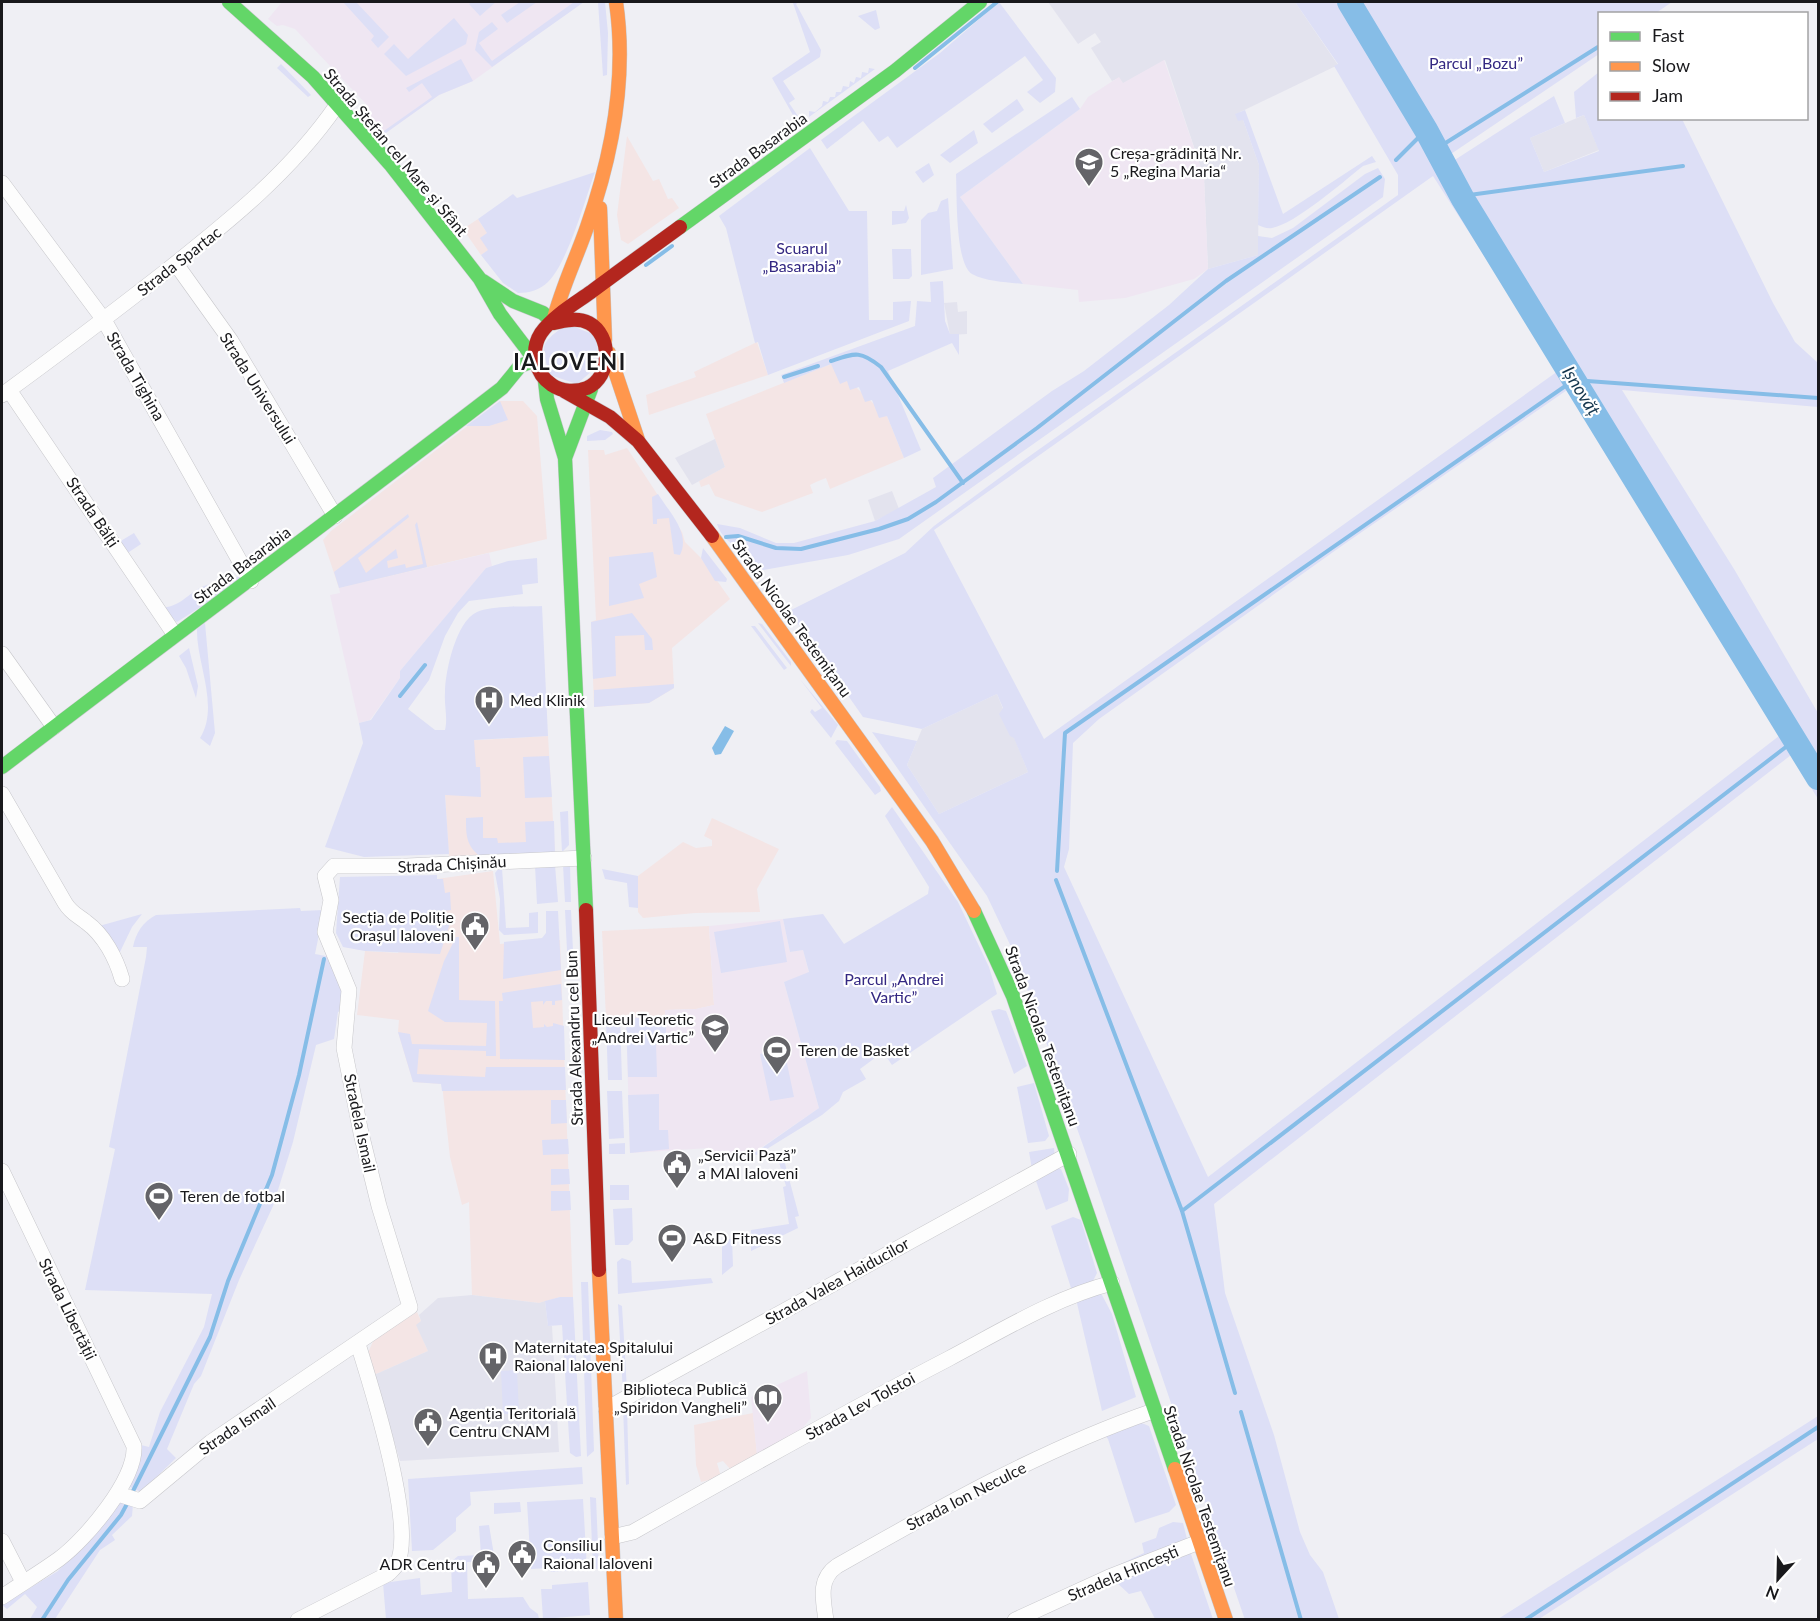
<svg xmlns="http://www.w3.org/2000/svg" width="1820" height="1621" font-family="Lato,sans-serif">
	<style>
		.commercial { fill: #f4e5e5 }
		.built { fill: #e3e3ee }
		.education { fill: #efe6f2 }
		.green { fill: #dddff6; fill-rule: evenodd }
		.water { fill: #86bde7 }
		.lines { fill: none; stroke-linecap: round; stroke-linejoin: round }
		.stream { stroke: #86bde7; stroke-width: 4 }
		.river { stroke: #86bde7; stroke-width: 24 }
		.street-casing { stroke: #c7c7cb; stroke-width: 16 }
		.fast-casing { stroke: #c7c7cb; stroke-width: 15 }
		.slow-casing { stroke: #c7c7cb; stroke-width: 15 }
		.jam-casing { stroke: #c7c7cb; stroke-width: 15 }
		.street { stroke: #fdfdfd; stroke-width: 15 }
		.fast { stroke: #63d668; stroke-width: 14 }
		.slow { stroke: #ff974d; stroke-width: 14 }
		.jam { stroke: #b3261e; stroke-width: 14 }
		.labels { text-anchor: middle; stroke-width: 4.5; stroke-linejoin: round; paint-order: stroke }
		.park-label { font-size: 16px; fill: #332782; stroke: #fff }
		.street-label { font-size: 16px; fill: #19191c; stroke: #fff }
		.poi-label { font-size: 16px; fill: #19191c; stroke: #fff; text-anchor: start }
		.water-label { font-size: 18px; font-style: italic; fill: #14364e; stroke: #fff }
		.district-label { font-size: 22px; font-weight: bold; letter-spacing: 1.5px; fill: #19191c; stroke: #fff }
	</style>
	<rect width="100%" height="100%" fill="#efeff4"/>
	<path class="commercial" d="M627,136L653,181L659,179L668,199L672,198L679,208L628,244L621,240L617,215Z
		M478,219L487,233L489,250L481,255L463,229Z
		M757,342L768,375L649,415L646,395L696,377L694,372Z
		M831,364L887,416L904,458L830,489L826,478L816,482L810,485L813,493L762,512L715,496L709,484L701,487L699,481L725,467L706,414Z
		M500,401H523L537,416L547,539L339,588L323,540L331,531Z
		M627,448L682,532L685,542L701,558L730,599L672,648L674,688L649,703L594,707L591,622L596,620L588,450H604L605,455Z
		M548,736L555,854L449,858L445,795L461,741Z
		M712,818L779,849L757,889L760,912L695,913L643,918L638,912V876L683,842L696,848L712,846V840L704,836Z
		M493,871L500,944L560,940L573,1297H560L539,1303L472,1295L469,1202L462,1205L450,1157L442,1084L413,1082L398,1032L399,1020L357,1015L365,951L398,953L437,879Z
		M709,926L714,1005L696,1009L666,1010V1017L606,1019L602,931Z
		M417,1312L421,1321L417,1326L428,1351L374,1375L367,1355L375,1337Z
		M753,1413L757,1455L731,1470L723,1461L717,1463L721,1477L701,1482L696,1465L694,1425Z"/>
	<path class="built" d="M1048,2H1295L1338,65L1236,114L1243,120L1259,165L1258,255L1208,269L1204,177L1165,60L1123,84L1119,78L1112,81L1091,48L1101,42L1095,33L1078,44Z
		M1584,115L1599,150L1544,172L1530,138Z
		M957,302L958,312L967,311V334L950,335L944,303Z
		M715,439L725,467L692,485L675,458Z
		M892,491L899,509L875,521L868,500Z
		M997,694L1028,772L939,814L907,765L922,729Z
		M472,1295L539,1303L545,1301L548,1326H552L559,1452L400,1461L374,1375L428,1351L416,1325L421,1321L419,1315L438,1298Z"/>
	<path class="education" d="M282,2H583L473,81L439,95L383,135L362,112L368,106L295,29L283,25L277,26L268,19Z
		M1164,60L1204,177L1208,269L1194,279L1125,298L1079,302L1078,290L1023,284L960,197L1080,109L1088,97L1119,77L1123,83Z
		M489,553L492,566L486,568L400,671V678L370,720L359,723L330,595L340,593L339,588Z
		M783,919L790,952L803,950L809,973L784,982L819,1108L746,1158H710V1148L630,1153L626,1018L665,1017V1010L696,1009L714,1005L709,926Z
		M807,1371L811,1418L800,1431L757,1455L751,1397Z"/>
	<path class="green" d="M343,2H356L389,37L378,48L371,40L374,36Z
		M472,2H496L480,16L469,4Z
		M520,2H537L507,23L501,15Z
		M574,2H584L492,67L475,50L479,32L492,22L498,29L479,43L492,61Z
		M598,2H605L608,33L607,75L603,76Z
		M799,2L796,4L821,50L820,57L783,81L795,99L789,103L802,122L798,124L772,78L810,52L793,3Z
		M999,2L1056,78L1055,92L1040,103L1027,92L1043,80L1025,56L897,148L888,136L879,142L863,121L827,149L821,140L940,53Z
		M1295,2H1672L1656,13L1600,14L1599,54L1448,156L1450,163L1554,96L1565,123L1530,138L1544,172L1599,151L1584,115L1576,118L1574,92L1599,72L1600,118L1682,119L1773,303L1795,342L1818,363V407L1622,390L1734,569L1818,713V799L1791,755L1214,1204L1225,1293L1274,1435L1300,1532L1310,1555L1323,1572L1339,1619L1245,1620L1084,1148L1015,955L987,896L872,732L917,741L907,765L939,814L1028,772L1014,738L1010,736L999,714L1003,708L997,694L922,729L863,717L789,611L905,553L934,526L1017,465L1398,195V175L1334,66L1338,64ZM1433,176L1558,371L1044,739L934,530ZM1570,388L1779,736L1208,1177L1064,867L1069,849L1073,743L1099,719L1343,545Z
		M876,10L880,28L875,30L858,16Z
		M454,18L468,35L466,44L406,76L384,54L394,44L408,59Z
		M461,59L473,81L439,95L383,135L381,133L432,97L422,83L409,92L406,88Z
		M281,64L311,95L308,97L277,68Z
		M869,68L875,69L809,117V111L815,112L822,106L823,101L828,102L830,97H835L836,92H841L843,86L849,87L850,81L854,83L856,77L861,78L862,72L868,73Z
		M1072,97L1080,109L960,197L1023,284C1007,282 987,282 972,274C955,264 957,194 956,174Z
		M1017,99L1024,110L992,133L983,124Z
		M1245,110L1283,214L1372,156L1376,162L1363,166C1343,182 1295,224 1272,228C1267,229 1263,227 1258,225L1259,165L1243,120L1238,121L1235,114Z
		M974,130L978,143L950,163L940,155Z
		M810,148L849,211H867L869,320H893V302L911,301L909,321L768,375L758,342L755,343L726,228L719,216Z
		M929,163L934,175L923,183L915,172Z
		M1378,168L1385,179L1383,197L899,539L848,555L752,572C749,566 745,555 740,550C730,542 721,537 717,524L740,528L776,543H794L875,521L936,487L933,478L1052,391L1084,371L1169,305L1208,269L1258,255V236L1272,238L1293,228L1365,174Z
		M595,172C585,200 568,262 548,282C540,290 529,293 518,293L503,283L481,255L488,250L480,238L487,233L478,219L513,194L517,198Z
		M948,198L953,269L921,275V220L928,213L937,211L941,201Z
		M906,205L909,218L906,223L892,225V211H904Z
		M892,249H911L912,276L909,279H893Z
		M943,281L945,321L950,334H959V355L952,343L888,371L921,450L904,458L887,416L879,418L872,400L865,402L859,387L850,390L847,381L840,384L831,364L784,383L781,375L915,326L917,301L931,302L930,282Z
		M567,324L595,335L600,364L577,384L550,375C540,344 540,344 567,324Z
		M500,401L508,420L489,426H466Z
		M600,430L612,432L613,434L605,440L587,441V436Z
		M658,494C669,512 691,533 680,555L674,554L669,518L657,519V524H653L652,497Z
		M408,514L409,517L358,558L366,573L396,549L398,558L387,561L388,568L405,564L406,568L423,564L415,525L417,522L427,567L339,588L334,572Z
		M134,533L141,544L126,554L119,542Z
		M703,548L727,579L726,582L715,581L701,558Z
		M653,552L657,577L639,584L644,598L609,606V557Z
		M537,558L538,583L522,585L523,594L469,601L458,613L445,636L429,680L408,709L435,730H445C448,718 444,705 445,693C445,672 456,621 477,612C492,605 525,607 542,606L548,736L474,740L476,767H480L481,797L445,795L449,854L364,857L325,847L363,743L359,723L371,720L400,678V671L486,568L508,561Z
		M239,576L240,582L177,622L161,607C180,609 190,590 207,585C219,581 228,584 239,576Z
		M632,613L652,639L653,650H645L644,635L615,636L616,676L593,679L591,622Z
		M205,623L215,733L210,746L200,738C220,706 196,663 197,629Z
		M758,623L762,624L791,662V666Z
		M751,626H755L787,668L784,670Z
		M189,648L198,686L196,698L186,668L179,656Z
		M799,678L838,725L831,738L810,712L812,709L815,712L822,708Z
		M674,684V688L649,703L594,707V690Z
		M837,740L847,741L880,787L881,791L875,795L835,743Z
		M549,756L552,797L525,798L523,757Z
		M892,807L958,902L989,967L997,994L892,1065L883,1052L860,1069L866,1079L843,1092L839,1101L822,1115L757,1155L753,1154L819,1108L784,982L809,972L803,950L790,952L783,919L823,914L844,944L928,894L929,887L885,816Z
		M568,811L569,845L562,852L560,812Z
		M483,817V838H497L498,843L526,842L525,822L554,821L555,854L481,857C466,846 466,835 466,818Z
		M555,865L558,902L537,904L535,866Z
		M563,865H570L571,902H565Z
		M499,868H502L506,928L529,927V913L538,912V933L504,935L499,930L500,899L495,873Z
		M602,869L638,876V908L629,907L627,883L605,879Z
		M437,875V879H443L445,893L450,892L451,910L443,911V920H451L440,954L365,951L343,947L336,933L340,877Z
		M300,908L301,911L324,910L315,954L331,957L342,983V1010L338,1012L334,1039L316,1045L293,1142L273,1206L239,1280L201,1376L194,1384L167,1449L176,1458L141,1492L130,1487L141,1445L149,1447L160,1412L204,1327L212,1294L85,1290L115,1149L109,1147L146,957L147,947H133C136,932 143,922 156,915Z
		M565,910H571L574,971H568Z
		M546,911H558L561,970L503,979L504,942L542,938L546,933Z
		M142,914L132,927L119,954L99,926Z
		M780,921L787,962L721,973L714,932Z
		M456,937H459V1000L495,1001L496,1056H486V1051L419,1049L417,1074L485,1077L486,1067H565L566,1090L442,1091L441,1084L413,1082L398,1032L410,1034L412,1044L486,1046L487,1023L445,1022L428,1011L444,961Z
		M561,984L562,1000L555,1001V1005H552V1001H546L543,1005V1001L531,1002L533,1028L544,1027V1024L547,1027L553,1026V1023L564,1026L565,1060L500,1059L499,1001H503L502,993Z
		M999,1009L1006,1011L1027,1066L1014,1074L992,1014L991,1011Z
		M575,1017L577,1060H572L570,1018Z
		M666,1017V1042H656L657,1077H628L626,1018Z
		M620,1018L622,1080H608L606,1019Z
		M784,1049L794,1097L770,1101L760,1054Z
		M1034,1083L1049,1136L1045,1141L1028,1143L1017,1087Z
		M607,1091H622L624,1138L609,1139Z
		M659,1094V1130H668L669,1149L630,1153L628,1095Z
		M551,1100H566L567,1123L551,1124Z
		M568,1139L569,1154L543,1155L542,1140Z
		M625,1143V1154H609V1144Z
		M1054,1148L1055,1157L1032,1169L1029,1152Z
		M783,1156L799,1216L795,1217L798,1228L751,1251V1230L789,1224L783,1187L786,1186L778,1159Z
		M1057,1168L1061,1169L1069,1189L1068,1201L1046,1210L1035,1178Z
		M551,1169H569L570,1184L551,1185Z
		M610,1185H629V1200H610Z
		M551,1191H570L571,1210L551,1211Z
		M632,1208L633,1240L628,1245H615L613,1209Z
		M1073,1217L1081,1220L1097,1273L1092,1283L1072,1291L1051,1226Z
		M724,1239H732L733,1266L722,1275V1242Z
		M622,1258L631,1261L632,1283L711,1278L713,1283L618,1294L617,1262Z
		M581,1282H588L594,1451L587,1457Z
		M1095,1293L1102,1295L1112,1314L1136,1397L1102,1411L1076,1299Z
		M560,1297H573L581,1456L576,1457L570,1453L562,1325L548,1326L545,1301Z
		M618,1304L622,1306L627,1390L623,1393Z
		M517,1370L519,1414H503L501,1371Z
		M627,1406L629,1484L626,1485L623,1407Z
		M1818,1416V1439L1539,1619H1498Z
		M1139,1422L1149,1426L1176,1505L1169,1512L1135,1523L1108,1439L1102,1432Z
		M582,1467L583,1484L470,1492L471,1505L456,1518V1531L433,1550L412,1551L408,1479Z
		M590,1497L596,1498L599,1569H593Z
		M583,1499L587,1569L551,1572L550,1568L531,1569L527,1502Z
		M123,1502L133,1504L132,1516L112,1535L115,1540L100,1550L55,1619H30L37,1607L25,1594L7,1609L2,1605L58,1571L116,1504Z
		M520,1502L521,1512L494,1514V1503Z
		M1173,1522L1183,1523L1187,1539L1112,1568L1144,1553L1142,1543L1156,1538L1159,1528Z
		M489,1525L495,1561L467,1562L468,1599L523,1597L530,1608L538,1614L539,1619H386L383,1583L420,1578L421,1595L452,1592L451,1562L458,1556L481,1555L479,1526Z
		M1185,1552L1191,1554L1213,1619H1155L1141,1591L1129,1594L1115,1581Z
		M588,1582L590,1615L543,1619L541,1589H552V1585Z"/>
	<path class="water" d="M725,726L734,731L721,754L715,755L712,748Z"/>
	<g class="lines">
		<path class="stream" d="M1352,5L1356,2
			M915,68L997,2
			M1436,149L1598,47
			M1396,160L1426,130
			M1462,196L1683,166
			M646,265L672,246
			M831,361C855,353 860,350 881,367L963,483
			M784,377L818,366
			M726,537L738,536L776,548L801,549L879,529L908,519L936,502L1037,428L1226,281L1380,177
			M400,696L425,665
			M1057,871L1065,733L1574,380L1818,398
			M1056,880L1182,1211L1235,1393
			M1182,1211L1795,740
			M1241,1412L1301,1620
			M131,1495L210,1337L228,1281L272,1175L299,1075L324,959
			M42,1620L68,1580L121,1515L128,1502
			M1525,1620L1818,1427"/>
		<path class="river" d="M1349,2L1426,130L1463,199L1818,778"/>
		<g class="street-casing">
			<path id="street" d="M2,183L104,320L251,581
				M176,264L231,341L335,516
				M9,390L175,635
				M2,395C57,355 111,314 165,272C228,222 291,172 337,105
				M2,654L54,727
				M2,794L65,903C71,913 77,915 86,922C104,935 116,958 122,979
				M2,1171L134,1446C136,1480 86,1539 59,1559C41,1572 21,1584 2,1597
				M606,1409L1069,1154
				M118,1494L140,1501L211,1442L410,1307L379,1206L361,1133L344,1048L349,990L325,932L331,900L325,876L334,866H407L584,858
				M612,1537L633,1532C737,1473 842,1414 948,1359C1001,1331 1054,1298 1112,1283
				M2,1541L23,1582
				M298,1620L388,1574C391,1571 396,1567 397,1564C416,1526 371,1386 358,1344
				M826,1620C823,1599 818,1579 837,1566C939,1508 1043,1449 1153,1411
				M1015,1620L1109,1577L1199,1542"/>
		</g>
		<g class="fast-casing">
			<path id="fast" d="M229,2L313,77L390,164L480,279L500,314L535,360
				M680,227L895,71L980,2
				M483,281L513,301L543,313L553,323
				M545,381L547,399L565,458L586,910
				M565,458L591,389
				M2,767C168,640 336,516 502,388L520,366L535,360
				M974,911L1013,996L1175,1469"/>
		</g>
		<g class="slow-casing">
			<path id="slow" d="M600,208L605,340
				M553,322C561,289 576,259 587,227C612,156 627,77 616,2
				M609,353L638,440
				M712,536L932,841L974,911
				M599,1270L616,1620
				M1175,1469L1226,1620"/>
		</g>
		<g class="jam-casing">
			<path id="jam" d="M553,323C565,321 577,317 589,323C612,335 612,377 587,388C576,392 562,392 552,385C535,374 530,350 541,333C553,316 574,304 591,292C620,270 650,249 680,227
				M564,391L610,417L638,441L712,536
				M586,910L599,1270"/>
		</g>
		<use href="#street" class="street"/>
		<use href="#fast" class="fast"/>
		<use href="#slow" class="slow"/>
		<use href="#jam" class="jam"/>
	</g>
	<defs>
		<g id="school-pin" transform="scale(1.5)"><path d="M0 17L-7.5 6A9.5 9.5 0 1 1 7.5 6Z" fill="#646468" stroke="#fff"/><path d="M0-5L7-2L0 1L-7-2ZM-4 1L0 2.5L4 1V4Q0 6-4 4Z" fill="#fff"/></g>
		<g id="hospital-pin" transform="scale(1.5)"><path d="M0 17L-7.5 6A9.5 9.5 0 1 1 7.5 6Z" fill="#646468" stroke="#fff"/><path d="M-5-5h3v3.5h4V-5h3V5h-3V1.5h-4V5h-3Z" fill="#fff"/></g>
		<g id="civic-pin" transform="scale(1.5)"><path d="M0 17L-7.5 6A9.5 9.5 0 1 1 7.5 6Z" fill="#646468" stroke="#fff"/><path d="M-.6-6.5H3V-4.5H.6V-3L4-1V1h2V6H-6V1h2V-1L-.6-3ZM-1.2 2.5V6h2.4V2.5Z" fill="#fff"/></g>
		<g id="stadium-pin" transform="scale(1.5)"><path d="M0 17L-7.5 6A9.5 9.5 0 1 1 7.5 6Z" fill="#646468" stroke="#fff"/><path d="M0-5a6.5 5 0 1 0 0 10a6.5 5 0 1 0 0-10ZM-3.5-1.8h7v3.6h-7Z" fill="#fff"/></g>
		<g id="library-pin" transform="scale(1.5)"><path d="M0 17L-7.5 6A9.5 9.5 0 1 1 7.5 6Z" fill="#646468" stroke="#fff"/><path d="M-6-4Q-3-5.5-.7-3.5V5Q-3 3-6 4ZM6-4Q3-5.5 .7-3.5V5Q3 3 6 4Z" fill="#fff"/></g>
	</defs>
	<g fill-rule="evenodd">
		<use href="#school-pin" x="1089" y="162"/>
		<use href="#hospital-pin" x="489" y="700"/>
		<use href="#civic-pin" x="475" y="926"/>
		<use href="#school-pin" x="715" y="1028"/>
		<use href="#stadium-pin" x="777" y="1050"/>
		<use href="#civic-pin" x="677" y="1164"/>
		<use href="#stadium-pin" x="159" y="1196"/>
		<use href="#stadium-pin" x="672" y="1238"/>
		<use href="#hospital-pin" x="493" y="1356"/>
		<use href="#library-pin" x="768" y="1398"/>
		<use href="#civic-pin" x="428" y="1422"/>
		<use href="#civic-pin" x="522" y="1554"/>
		<use href="#civic-pin" x="486" y="1564"/>
	</g>
	<g class="labels">
		<g class="park-label">
			<text x="1476" y="69">Parcul „Bozu”</text>
			<text x="802" y="254">Scuarul<tspan x="802" dy="18">„Basarabia”</tspan></text>
			<text x="894" y="985">Parcul „Andrei<tspan x="894" dy="18">Vartic”</tspan></text>
		</g>
		<g class="street-label">
			<text transform="translate(758 150) rotate(-36)" y="6">Strada Basarabia</text>
			<text transform="translate(396 152) rotate(50)" y="6">Strada Ștefan cel Mare și Sfânt</text>
			<text transform="translate(179 261) rotate(-38)" y="6">Strada Spartac</text>
			<text transform="translate(136 376) rotate(60)" y="6">Strada Tighina</text>
			<text transform="translate(258 388) rotate(58)" y="6">Strada Universului</text>
			<text transform="translate(93 512) rotate(56)" y="6">Strada Bălți</text>
			<text transform="translate(242 565) rotate(-37)" y="6">Strada Basarabia</text>
			<text transform="translate(792 618) rotate(54)" y="6">Strada Nicolae Testemițanu</text>
			<text transform="translate(452 864) rotate(-3)" y="6">Strada Chișinău</text>
			<text transform="translate(1043 1036) rotate(70)" y="6">Strada Nicolae Testemițanu</text>
			<text transform="translate(574 1038) rotate(-92)" y="6">Strada Alexandru cel Bun</text>
			<text transform="translate(360 1123) rotate(78)" y="6">Stradela Ismail</text>
			<text transform="translate(837 1281) rotate(-29)" y="6">Strada Valea Haiducilor</text>
			<text transform="translate(68 1309) rotate(64)" y="6">Strada Libertății</text>
			<text transform="translate(860 1406) rotate(-29)" y="6">Strada Lev Tolstoi</text>
			<text transform="translate(237 1426) rotate(-34)" y="6">Strada Ismail</text>
			<text transform="translate(966 1496) rotate(-27)" y="6">Strada Ion Neculce</text>
			<text transform="translate(1200 1496) rotate(71)" y="6">Strada Nicolae Testemițanu</text>
			<text transform="translate(1123 1573) rotate(-23)" y="6">Stradela Hîncești</text>
		</g>
		<g class="poi-label">
			<text x="1110" y="159">Creșa-grădiniță Nr.<tspan x="1110" dy="18">5 „Regina Maria“</tspan></text>
			<text x="510" y="706">Med Klinik</text>
			<text x="454" y="923" text-anchor="end">Secția de Poliție<tspan x="454" dy="18">Orașul Ialoveni</tspan></text>
			<text x="694" y="1025" text-anchor="end">Liceul Teoretic<tspan x="694" dy="18">„Andrei Vartic”</tspan></text>
			<text x="798" y="1056">Teren de Basket</text>
			<text x="698" y="1161">„Servicii Pază”<tspan x="698" dy="18">a MAI Ialoveni</tspan></text>
			<text x="180" y="1202">Teren de fotbal</text>
			<text x="693" y="1244">A&amp;D Fitness</text>
			<text x="514" y="1353">Maternitatea Spitalului<tspan x="514" dy="18">Raional Ialoveni</tspan></text>
			<text x="747" y="1395" text-anchor="end">Biblioteca Publică<tspan x="747" dy="18">„Spiridon Vangheli”</tspan></text>
			<text x="449" y="1419">Agenția Teritorială<tspan x="449" dy="18">Centru CNAM</tspan></text>
			<text x="543" y="1551">Consiliul<tspan x="543" dy="18">Raional Ialoveni</tspan></text>
			<text x="465" y="1570" text-anchor="end">ADR Centru</text>
		</g>
		<g class="water-label">
			<text transform="translate(1581 391) rotate(58)" y="6">Ișnovăț</text>
		</g>
		<g class="district-label">
			<text x="570" y="370">IALOVENI</text>
		</g>
	</g>
	<rect width="1820" height="1621" fill="none" stroke="#19191c" stroke-width="6"/>
	<rect x="1598" y="12" width="210" height="108" fill="#ffffff" stroke="#a3a3a4" stroke-width="1.5"/>
	<rect x="1610" y="32" width="30" height="9" fill="#63d668" stroke="#a3a3a4" stroke-width="1.5"/>
	<text x="1652" y="42" font-size="18" fill="#19191c">Fast</text>
	<rect x="1610" y="62" width="30" height="9" fill="#ff974d" stroke="#a3a3a4" stroke-width="1.5"/>
	<text x="1652" y="72" font-size="18" fill="#19191c">Slow</text>
	<rect x="1610" y="92" width="30" height="9" fill="#b3261e" stroke="#a3a3a4" stroke-width="1.5"/>
	<text x="1652" y="102" font-size="18" fill="#19191c">Jam</text>
	<g transform="translate(1778 1579) rotate(202)" stroke="#ffffff" stroke-width="4.5" paint-order="stroke">
	<path d="M0-4.5L10 22L0 15L-10 22Z" fill="#19191c"/>
	<text y="-9" font-size="16" font-weight="bold" text-anchor="middle" fill="#19191c">N</text>
	</g>
</svg>
